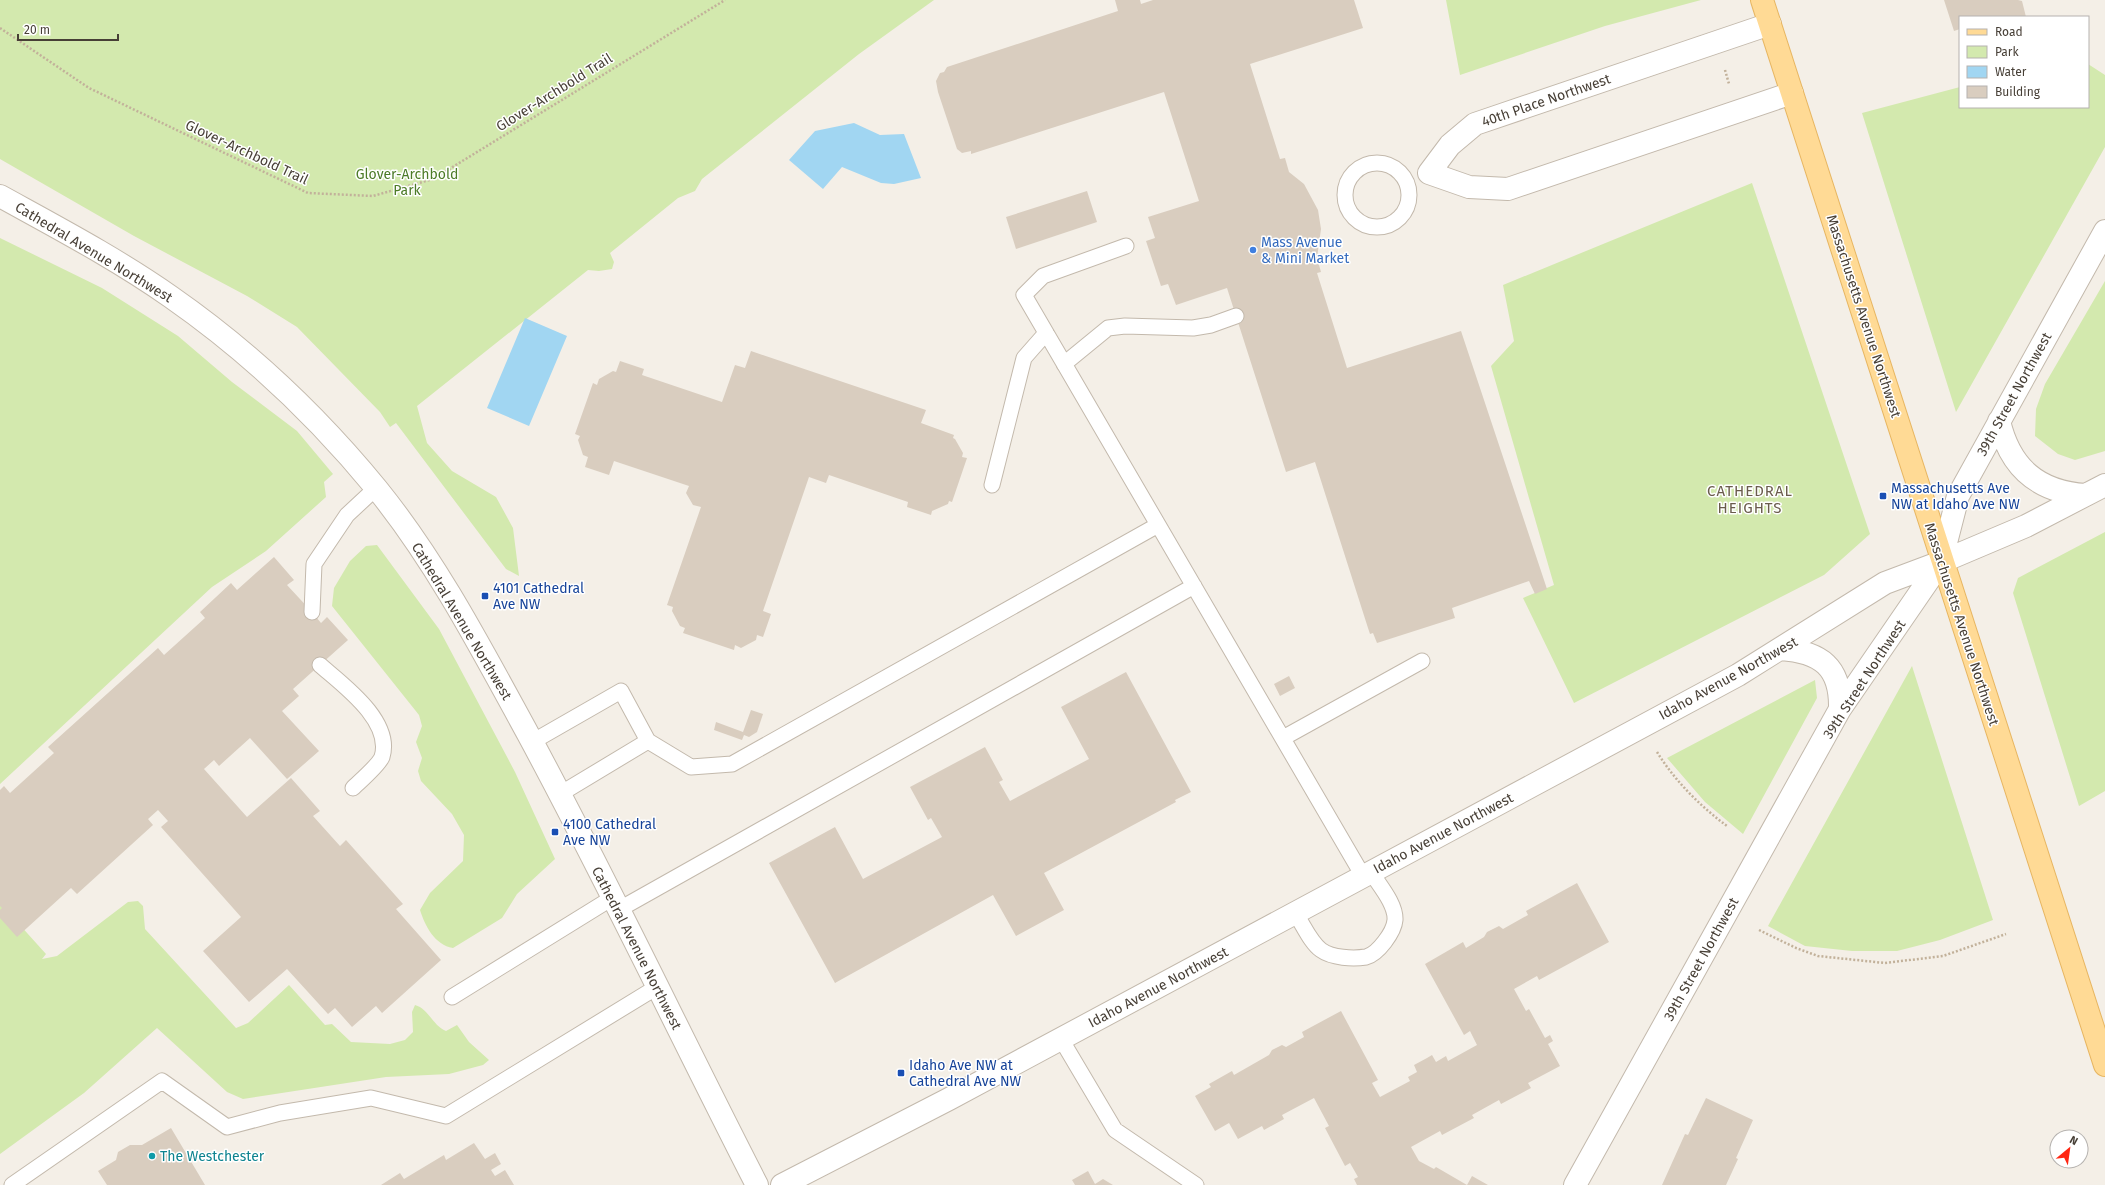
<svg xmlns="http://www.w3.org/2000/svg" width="2105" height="1185" font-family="'Fira Sans',sans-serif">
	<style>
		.green { fill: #d3e9ae }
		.water { fill: #a1d6f2 }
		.building { fill: #d9cdbf }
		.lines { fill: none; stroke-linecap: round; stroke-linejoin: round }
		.service-casing { stroke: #c3b9ac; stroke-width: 17 }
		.minor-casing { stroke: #c3b9ac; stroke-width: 24 }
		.tertiary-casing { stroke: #c3b9ac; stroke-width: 24 }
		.primary-casing { stroke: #e7b662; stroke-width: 24 }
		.path { stroke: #c2b19a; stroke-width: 2.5; stroke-dasharray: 2 2; stroke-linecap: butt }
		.service { stroke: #fff; stroke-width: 15 }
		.minor { stroke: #fff; stroke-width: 22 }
		.tertiary { stroke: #fff; stroke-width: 22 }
		.primary { stroke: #ffda95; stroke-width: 22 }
		.shop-dot { fill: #3f7fe0; stroke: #fff; stroke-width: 1.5 }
		.transit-dot { fill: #1a4fb4; stroke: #fff; stroke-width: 1.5 }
		.culture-dot { fill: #0f9aa8; stroke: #fff; stroke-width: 1.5 }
		.labels { text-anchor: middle; stroke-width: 3; stroke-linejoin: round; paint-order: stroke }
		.street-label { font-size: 14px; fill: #473f36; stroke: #fff }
		.park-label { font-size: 14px; fill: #4c7b27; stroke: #fff }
		.shop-label { font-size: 14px; fill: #366cbe; stroke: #fff; text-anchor: start }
		.transit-label { font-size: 14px; fill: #164399; stroke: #fff; text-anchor: start }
		.culture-label { font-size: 14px; fill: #0d838f; stroke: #fff; text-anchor: start }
		.neighbourhood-label { font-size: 15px; letter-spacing: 1px; fill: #6a5c4c; stroke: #fff }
	</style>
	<rect width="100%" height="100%" fill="#f4efe7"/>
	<path class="green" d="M0,0H934L859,54L702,179L695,191L678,198L610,253L614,262L612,269L599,271L588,270L417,406L427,443L452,471L496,497L513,528L519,576L506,569L396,423L390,427L380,412L297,327L247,296L134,236L0,159Z
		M1446,0H1701L1605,26L1460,75Z
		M2088,64L2105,75V147L1956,412L1862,113L1960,87V107H2088Z
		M1752,183L1870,534L1824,575L1574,703L1523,598L1554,585L1491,366L1514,341L1503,285Z
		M0,238L102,288L178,336L232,382L297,431L333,474L324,482L326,497L266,551L212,587L0,784Z
		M2105,281V451L2075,460L2058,454L2035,436L2036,409L2045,384Z
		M2105,532V791L2079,806L2013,593L2018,578Z
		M377,545L439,629L515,772L555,859L517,894L502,918L453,948C435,945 425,926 420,910L430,893L463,861L464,835L452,814L421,781L418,771L422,758L416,742L422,726L419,715L332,606L334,588L350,561L366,546Z
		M1912,666L1993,920L1940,940L1897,951H1852L1805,946L1768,926Z
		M1815,680L1817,698L1743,834L1705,802L1667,758Z
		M138,901L143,906L145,929L236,1028L248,1023L289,985L325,1025L332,1024L351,1042L390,1044L405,1040L413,1032L412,1012L415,1005C429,1009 433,1026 446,1031L457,1025L469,1042L489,1060L483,1065L449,1074L386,1077L243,1099L227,1092L157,1028L84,1093L0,1154V903L46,954L42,959L57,956L128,902Z"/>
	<path class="water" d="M854,123L880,135L904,134L921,178L894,184L881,183L842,167L823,189L789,160L815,131Z
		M525,318L567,336L529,426L487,408Z"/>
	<path class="building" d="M1115,0H1140L1141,4L1153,0H1354L1363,28L1250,64L1280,159L1285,158L1289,172L1304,184L1318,210L1321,229L1317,258L1321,272L1317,273L1347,368L1461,331L1547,589L1535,594L1529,581L1452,608L1455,618L1377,643L1373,633L1370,634L1368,628L1315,462L1286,472L1227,288L1176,305L1168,284L1161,286L1146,241L1155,238L1148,217L1199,201L1164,92L971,154V151L962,153L957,149L938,92L936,81L940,73L944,72L947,67L1118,11Z
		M1944,0H2018L2022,1L2026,17H1960V29L1954,31Z
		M1087,191L1097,222L1016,249L1006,217Z
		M751,351L926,410L921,423L954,435L953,438L955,439L963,453L962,457L967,458L952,502L949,501L948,504L932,511L931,515L907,507L908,502L829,475L826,483L809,477L763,611L771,614L763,637L757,635L756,640L741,648L735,645L734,650L683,633L685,628L680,626L672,611L673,607L667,605L701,507L693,505L686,493L689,486L614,461L609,475L585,467L588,457L583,455L578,440L580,436L575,434L593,383L597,385L599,379L613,371L616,372L620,361L644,369L642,375L722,402L735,365L745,368Z
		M274,557L294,580L287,585L312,612L321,623L327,617L348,640L293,689L299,696L282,711L319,751L287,779L250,738L219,766L214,760L204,769L247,817L291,778L320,811L313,816L340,846L346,840L403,904L396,909L441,960L382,1013L376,1006L352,1027L335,1008L328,1014L287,969L249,1002L203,951L241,917L161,827L168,821L158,810L148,819L153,825L77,894L71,888L17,937L0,918V910L2,908L0,906V790L4,786L10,793L54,753L48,747L158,648L164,655L205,618L200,612L231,583L237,590Z
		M1126,672L1191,792L1175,800L1176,802L1044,873L1064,910L1016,936L993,895L835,983L769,863L835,827L863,879L942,837L931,818L928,820L910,787L985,747L1003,780L999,782L1010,801L1089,759L1061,707Z
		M1289,676L1295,688L1280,696L1274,684Z
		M751,710L763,714L757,732L749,737L744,735L742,740L714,730L716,722L743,732Z
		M1577,883L1609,942L1539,980L1537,976L1514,989L1526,1011L1529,1009L1545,1038L1550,1035L1553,1041L1548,1044L1560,1066L1528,1083L1531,1088L1501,1104L1499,1100L1472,1115L1474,1118L1442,1135L1440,1131L1411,1147L1419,1161L1434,1169L1436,1167L1467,1185L1472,1176L1488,1185H1357L1354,1179L1358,1177L1350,1163L1345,1166L1325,1128L1329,1126L1314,1098L1282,1115L1284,1119L1264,1130L1262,1126L1238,1139L1229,1123L1215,1131L1195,1096L1211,1087L1209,1084L1232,1071L1234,1075L1269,1055L1272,1050L1282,1045L1286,1047L1304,1037L1302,1032L1341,1011L1378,1080L1372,1083L1380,1097L1410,1081L1408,1077L1417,1072L1414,1065L1427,1058L1432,1055L1436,1062L1446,1056L1448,1061L1477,1045L1470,1031L1464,1035L1425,964L1463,942L1466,948L1484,937L1487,932L1499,926L1503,929L1528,915L1526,911Z
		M1706,1098L1753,1120L1736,1158L1738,1159L1726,1185H1662L1685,1134L1688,1135Z
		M171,1128L205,1185H107L98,1171L116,1160L118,1152L130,1145H142Z
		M474,1143L485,1159L495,1153L501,1164L491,1170L495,1176L505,1170L514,1185H381L400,1173L404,1179L444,1155L446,1160Z
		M1088,1171L1095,1184L1103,1179L1113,1185H1075L1072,1180Z"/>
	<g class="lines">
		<g class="service-casing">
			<path id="service" d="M1345 195a32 32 0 1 1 64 0a32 32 0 1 1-64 0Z
				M1126,246L1043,276L1024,295L1363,876
				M1064,364L1108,328L1125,326L1193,328L1211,325L1236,316
				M992,485L1024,358L1046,333
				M312,612L314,564L347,515L376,488
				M320,665C343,685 393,721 382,757C379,765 359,782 353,788
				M1283,738L1422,661
				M532,742L621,691L648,741L691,767L732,764L1158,525
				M560,794L648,741
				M618,910L1194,586
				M1295,913C1303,924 1310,942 1321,950C1332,958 1353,959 1366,957C1378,954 1394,932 1395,920C1396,904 1379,885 1371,872
				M452,997L612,898
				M1061,1039L1115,1130L1196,1185
				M12,1185L162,1081L227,1127L280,1113L371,1098L446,1116L657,987"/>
		</g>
		<g class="minor-casing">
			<path id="minor" d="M1770,24L1475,124L1450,145L1429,173L1469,187L1508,189L1792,93"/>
		</g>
		<g class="tertiary-casing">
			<path id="tertiary" d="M0,196C58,228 117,259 171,297C247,350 318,417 377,489C437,563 482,650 528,734C608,882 680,1035 757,1185
				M1999,421C2010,468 2038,492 2086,495
				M1781,649C1821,652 1841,667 1840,709
				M782,1185L949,1099L1738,675L1885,583L1941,562L2026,526L2105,485
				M1575,1185L1840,709L1941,562L1958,496L2105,231"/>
		</g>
		<g class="primary-casing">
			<path id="primary" d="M1762,0C1876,355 1990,710 2105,1065"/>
		</g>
		<path class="path" d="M0,28L89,88L308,193L373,196L433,179L725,0
			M1725,70L1729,84
			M1657,752C1675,781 1700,806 1727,826
			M1759,930L1796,948L1818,956L1885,963L1943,956L2006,934"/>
		<use href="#service" class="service"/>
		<use href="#minor" class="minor"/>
		<use href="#tertiary" class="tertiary"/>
		<use href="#primary" class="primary"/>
	</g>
	<circle class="shop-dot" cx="1253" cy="250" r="4"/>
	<g class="transit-dot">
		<rect x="1879" y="492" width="8" height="8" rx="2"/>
		<rect x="481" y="592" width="8" height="8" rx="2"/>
		<rect x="551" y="828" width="8" height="8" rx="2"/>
		<rect x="897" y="1069" width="8" height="8" rx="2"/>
	</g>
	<circle class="culture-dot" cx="152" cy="1156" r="4"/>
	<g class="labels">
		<g class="street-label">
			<text transform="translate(554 92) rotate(-32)" y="5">Glover-Archbold Trail</text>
			<text transform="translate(1546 100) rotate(-19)" y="5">40th Place Northwest</text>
			<text transform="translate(247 152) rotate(25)" y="5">Glover-Archbold Trail</text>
			<text transform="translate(94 252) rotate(31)" y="5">Cathedral Avenue Northwest</text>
			<text transform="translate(1864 316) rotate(72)" y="5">Massachusetts Avenue Northwest</text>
			<text transform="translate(2014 394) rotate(-61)" y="5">39th Street Northwest</text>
			<text transform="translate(462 621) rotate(59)" y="5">Cathedral Avenue Northwest</text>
			<text transform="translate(1962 624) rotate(72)" y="5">Massachusetts Avenue Northwest</text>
			<text transform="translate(1728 678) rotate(-29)" y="5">Idaho Avenue Northwest</text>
			<text transform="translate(1864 679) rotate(-57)" y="5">39th Street Northwest</text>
			<text transform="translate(1443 833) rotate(-28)" y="5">Idaho Avenue Northwest</text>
			<text transform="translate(637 948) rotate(63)" y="5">Cathedral Avenue Northwest</text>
			<text transform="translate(1701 959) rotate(-61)" y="5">39th Street Northwest</text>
			<text transform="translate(1158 987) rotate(-28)" y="5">Idaho Avenue Northwest</text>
		</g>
		<g class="park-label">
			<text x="407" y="179">Glover-Archbold<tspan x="407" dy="16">Park</tspan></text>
		</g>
		<g class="shop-label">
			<text x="1261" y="247">Mass Avenue<tspan x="1261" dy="16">&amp; Mini Market</tspan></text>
		</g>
		<g class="transit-label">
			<text x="1891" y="493">Massachusetts Ave<tspan x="1891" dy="16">NW at Idaho Ave NW</tspan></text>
			<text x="493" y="593">4101 Cathedral<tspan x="493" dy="16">Ave NW</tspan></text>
			<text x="563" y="829">4100 Cathedral<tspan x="563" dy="16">Ave NW</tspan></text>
			<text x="909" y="1070">Idaho Ave NW at<tspan x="909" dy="16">Cathedral Ave NW</tspan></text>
		</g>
		<g class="culture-label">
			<text x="160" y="1161">The Westchester</text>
		</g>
		<g class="neighbourhood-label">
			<text x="1750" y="496">CATHEDRAL<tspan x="1750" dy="17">HEIGHTS</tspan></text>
		</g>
	</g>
	<rect x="1959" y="16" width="130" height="92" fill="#ffffff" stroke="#b5b2af"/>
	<rect x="1967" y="29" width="20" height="6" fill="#ffda95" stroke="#b5b2af"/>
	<text x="1995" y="36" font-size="12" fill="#473f36">Road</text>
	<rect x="1967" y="46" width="20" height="12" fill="#d3e9ae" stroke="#b5b2af"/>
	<text x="1995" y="56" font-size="12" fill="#473f36">Park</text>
	<rect x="1967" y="66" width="20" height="12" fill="#a1d6f2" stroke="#b5b2af"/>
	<text x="1995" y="76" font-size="12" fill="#473f36">Water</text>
	<rect x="1967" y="86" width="20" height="12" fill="#d9cdbf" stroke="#b5b2af"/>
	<text x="1995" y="96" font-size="12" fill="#473f36">Building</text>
	<g transform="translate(2069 1149) rotate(29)"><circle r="19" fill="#ffffff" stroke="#b5b2af"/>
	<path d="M0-3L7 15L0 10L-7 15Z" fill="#ff2713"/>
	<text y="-6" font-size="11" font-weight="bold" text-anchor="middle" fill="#473f36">N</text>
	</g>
	<path d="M18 34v6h100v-6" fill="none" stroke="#473f36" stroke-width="2"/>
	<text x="24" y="34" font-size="12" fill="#473f36" stroke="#ffffff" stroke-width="3" paint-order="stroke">20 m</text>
</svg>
